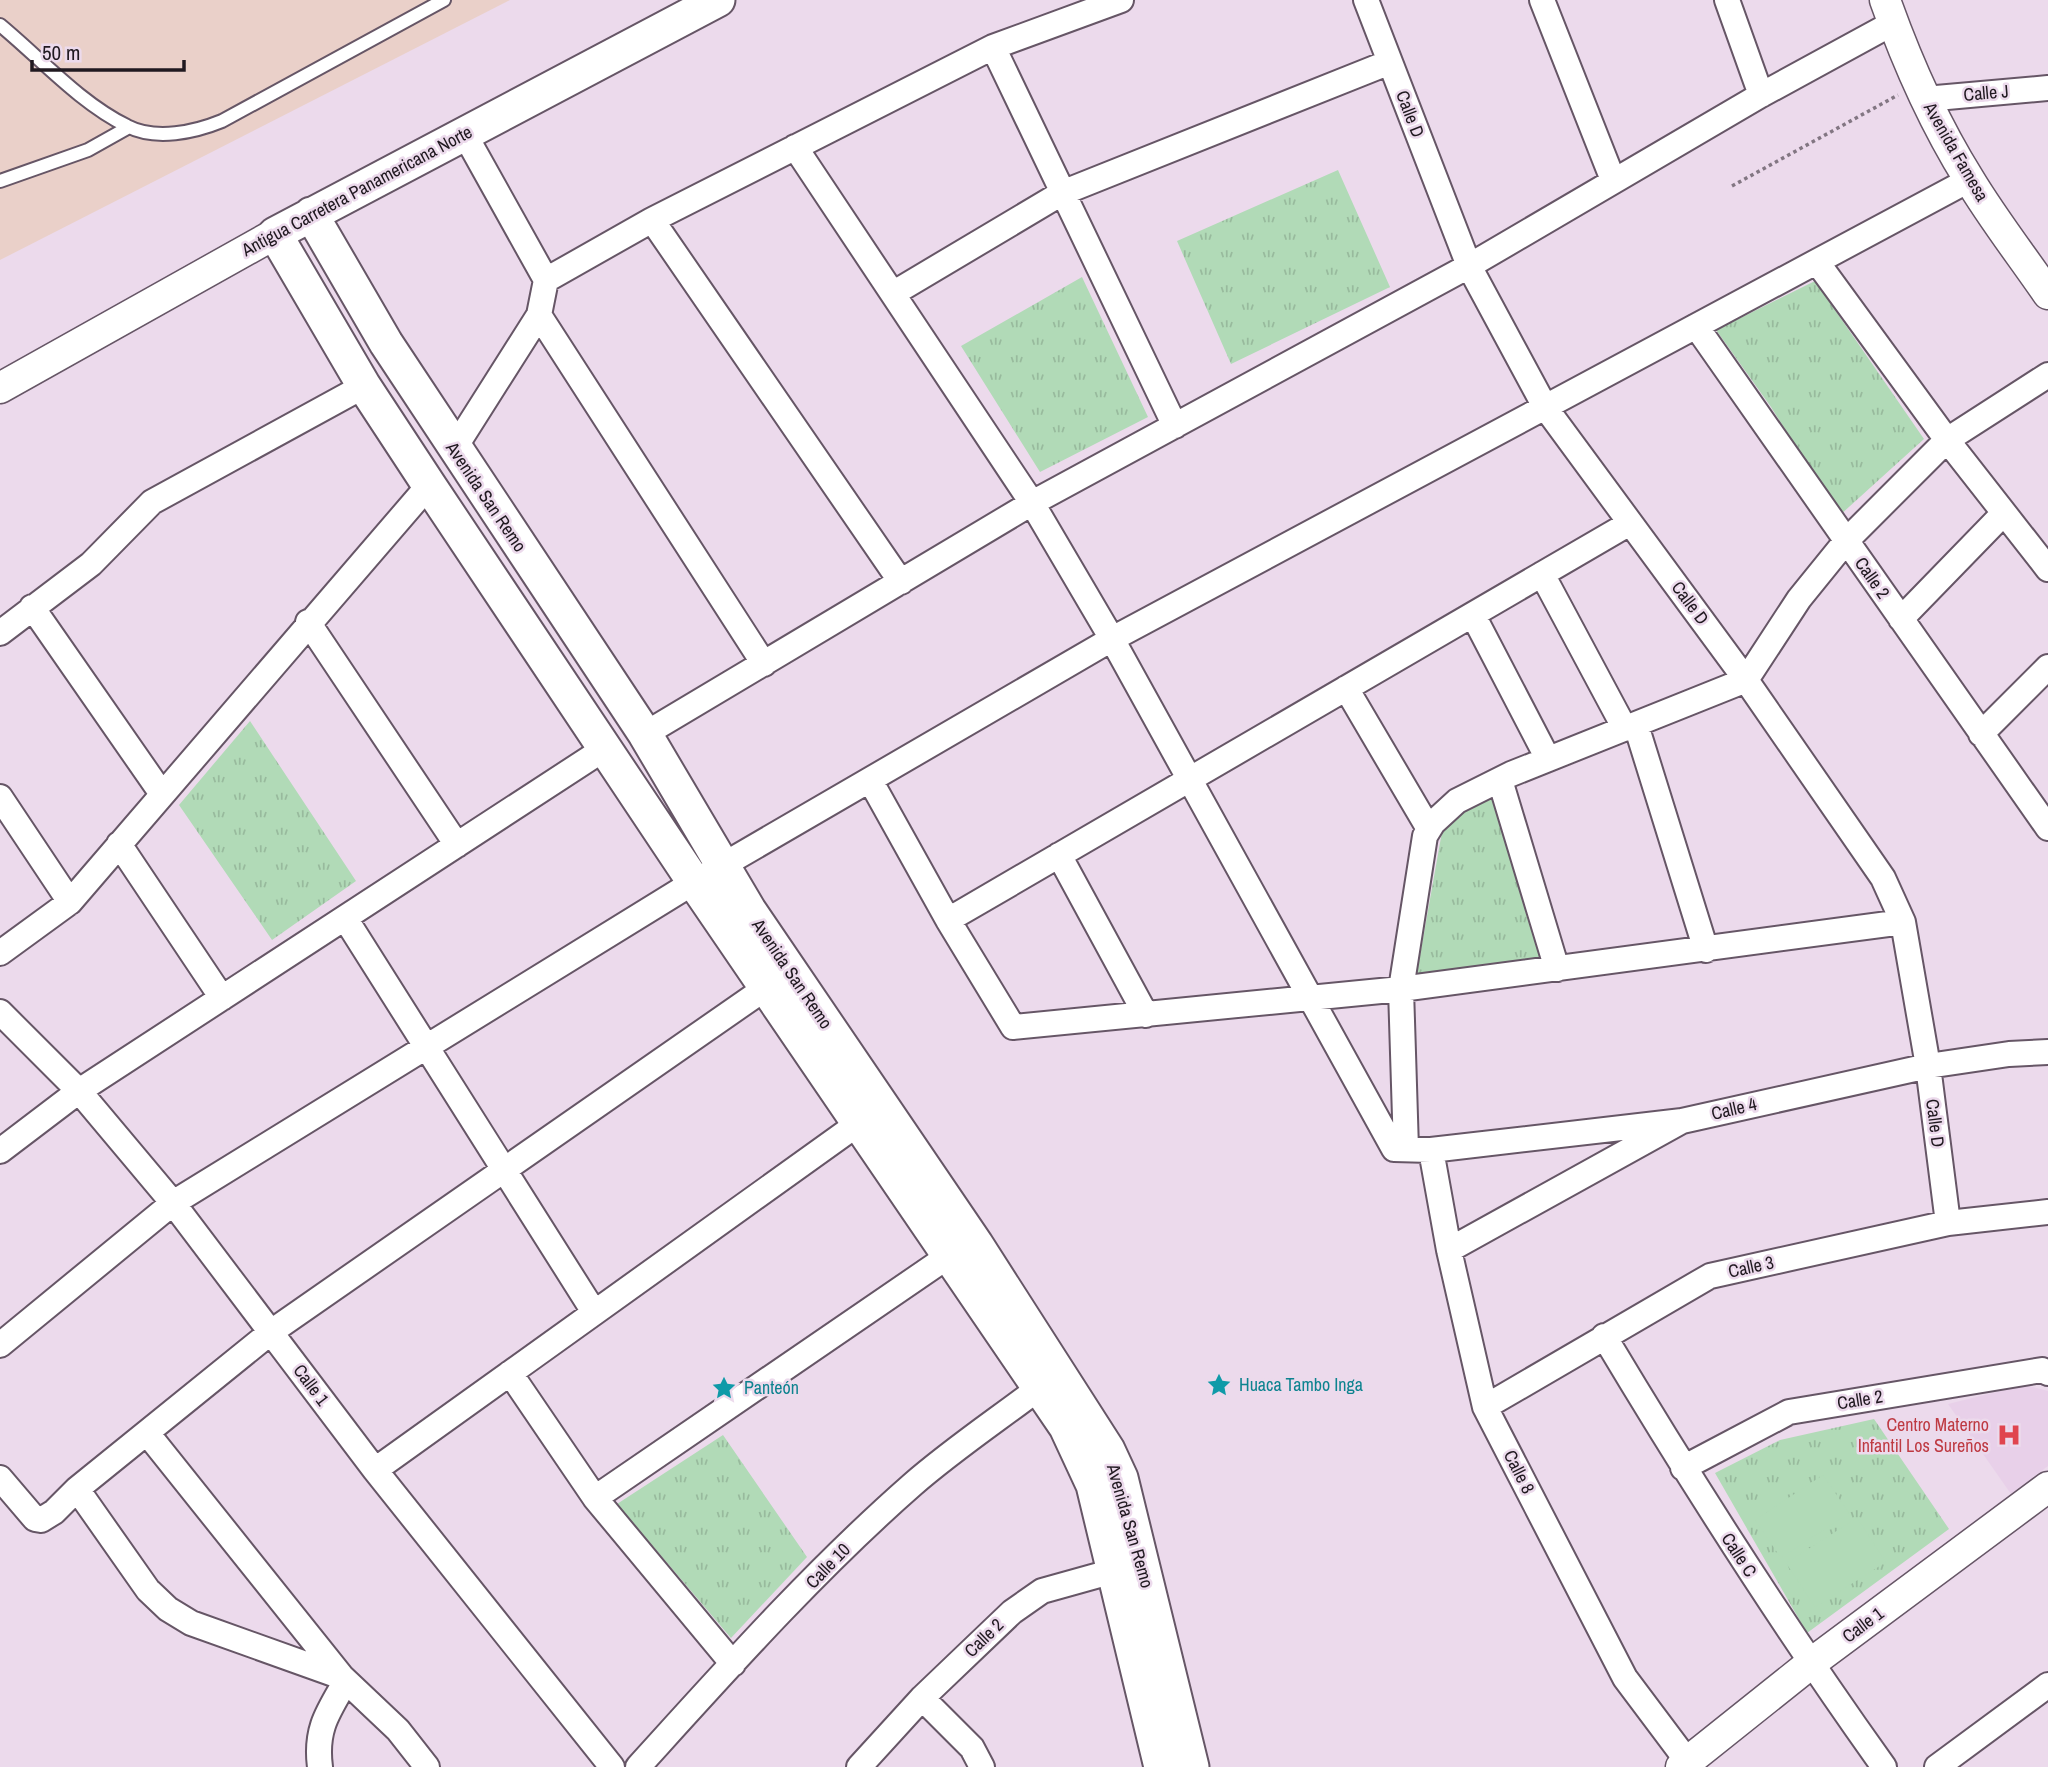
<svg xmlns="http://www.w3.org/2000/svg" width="2048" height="1767" font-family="'Archivo Narrow',sans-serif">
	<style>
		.built { fill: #e8d0e9 }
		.industrial { fill: #ead0c9 }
		.grass { fill: url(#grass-tufts) }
		.garden { fill: #b1dab7 }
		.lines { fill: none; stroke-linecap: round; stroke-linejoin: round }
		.service-casing { stroke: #665666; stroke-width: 16 }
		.minor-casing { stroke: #665666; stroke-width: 28 }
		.tertiary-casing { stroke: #665666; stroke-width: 33 }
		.secondary-casing { stroke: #665666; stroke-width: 37 }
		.path { stroke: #827682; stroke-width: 3.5; stroke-dasharray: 3.5 3.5; stroke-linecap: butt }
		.service { stroke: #fff; stroke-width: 12 }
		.minor { stroke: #fff; stroke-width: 24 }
		.tertiary { stroke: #fff; stroke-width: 30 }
		.secondary { stroke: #fff; stroke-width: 33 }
		.labels { text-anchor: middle; stroke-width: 5; stroke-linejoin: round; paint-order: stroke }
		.street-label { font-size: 18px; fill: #201920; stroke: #ecdaec }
		.culture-label { font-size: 18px; fill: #0d838f; stroke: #ecdaec; text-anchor: start }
		.health-label { font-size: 18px; fill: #be3a42; stroke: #ecdaec; text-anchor: end }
	</style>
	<defs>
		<pattern id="grass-tufts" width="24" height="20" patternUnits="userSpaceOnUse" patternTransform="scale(1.75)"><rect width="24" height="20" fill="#b1dab7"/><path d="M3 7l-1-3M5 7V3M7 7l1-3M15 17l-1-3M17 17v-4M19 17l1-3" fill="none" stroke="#98ba9d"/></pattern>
	</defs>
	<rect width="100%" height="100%" fill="#ecdaec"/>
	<path class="built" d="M2025,1385L2048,1391V1466L2011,1494L1948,1404Z"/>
	<path class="industrial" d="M0,0H510L0,260Z"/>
	<path class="grass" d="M1338,170L1390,287L1231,364L1177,241Z
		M1082,277L1148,417L1040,472L961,346Z
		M1815,281L1924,439L1839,516L1771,407L1716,330Z
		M250,721L356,881L272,940L179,805Z
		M1498,792L1547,959L1416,978L1443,826L1463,811Z
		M1874,1419L1949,1529L1807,1633L1715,1473L1780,1440Z
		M723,1435L807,1557L731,1638L617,1504Z"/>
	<path class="garden" d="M1823,1475L1849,1513L1781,1558L1755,1520Z
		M1857,1518L1886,1562L1815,1607L1786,1563Z"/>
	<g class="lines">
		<g class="service-casing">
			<path id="service" d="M0,25C40,58 80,103 127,126C156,141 195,132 222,121L444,0
				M0,181L88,150L129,127"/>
		</g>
		<g class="minor-casing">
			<path id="minor" d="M1366,0L1469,266L1545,407L1746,680L1883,878L1903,922L1928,1066L1948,1223
				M1542,0L1613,180
				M1727,0L1761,95
				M993,47L1175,426
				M1925,99L2048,88
				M795,147L1032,503L1112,639L1394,1149L1431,1150L1682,1121
				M652,220L901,582
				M1817,262L1947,440L2048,569
				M546,280L652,220L993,47L1121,0
				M894,293L1062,193L1390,62
				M539,315L764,664
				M1696,326L2048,828
				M454,449L539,315L546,280L464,133
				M1542,574L1625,729
				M32,607L162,794
				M1473,615L1548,759
				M1901,619L2004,513
				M308,622L457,845
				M0,633L91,564L152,502L364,386
				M1346,688L1429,829
				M1636,725L1706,950
				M645,734L1032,503L1469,266L1761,95L1893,23
				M1981,734L2048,667
				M870,780L948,920L1013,1027L1401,989L1903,922
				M1500,780L1557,969
				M0,797L70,902
				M119,844L222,998
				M1059,855L1146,1015
				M345,918L594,1312
				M948,920L1630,523
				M0,953L70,902L429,485
				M0,1012L79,1091L173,1203L375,1470L612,1767
				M1406,1149L1401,989L1425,836L1433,823L1457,801L1511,774L1746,680L1799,599L1846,541L1947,440L2048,375
				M1431,1150L1449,1250L1485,1407L1625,1678L1688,1762
				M0,1151L79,1091L607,747
				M1449,1250L1682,1121L1928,1066L2009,1054L2048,1052
				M1604,1336C1692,1483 1784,1627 1884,1767
				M0,1345L173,1203L694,882L1112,639L1969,180
				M510,1373L595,1498L733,1664
				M1485,1407L1710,1276L1948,1223L2048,1212
				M147,1433L342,1677L398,1730L427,1767
				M1683,1468L1789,1412L2042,1370L2048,1373
				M375,1470L859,1123
				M0,1478L35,1519L41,1520L54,1512L77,1489L271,1332L767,987
				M77,1489L148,1590L168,1609L191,1623L342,1677
				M595,1498L950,1255
				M922,1698L972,1748L982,1767
				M320,1767C315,1729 328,1712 346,1681
				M638,1767C726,1670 814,1571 912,1485C952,1450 997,1420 1039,1388
				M859,1767L922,1698L1012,1612L1042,1591L1128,1567
				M1937,1767L2048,1685"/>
		</g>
		<g class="tertiary-casing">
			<path id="tertiary" d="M1885,0C1907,62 1934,123 1969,179C1993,219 2022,256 2048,294
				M0,388L275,234
				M1681,1767L1810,1664L2048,1487"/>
		</g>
		<g class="secondary-casing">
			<path id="secondary" d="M718,0L275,234L364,386L429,485L694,882L1066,1427L1093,1485L1161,1767
				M311,214L386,343L645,734L749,910L976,1244L1108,1450L1121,1478L1192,1767"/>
		</g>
		<path class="path" d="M1732,186L1898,95"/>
		<use href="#service" class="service"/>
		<use href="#minor" class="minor"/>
		<use href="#tertiary" class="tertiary"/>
		<use href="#secondary" class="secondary"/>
	</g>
	<defs>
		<g id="sight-bare" transform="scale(1.89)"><path d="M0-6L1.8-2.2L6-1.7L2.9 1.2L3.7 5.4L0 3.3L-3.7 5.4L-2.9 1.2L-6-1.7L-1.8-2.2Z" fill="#0f9aa8" stroke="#ecdaec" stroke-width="2.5" paint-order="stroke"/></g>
		<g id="hospital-bare" transform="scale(1.89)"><path d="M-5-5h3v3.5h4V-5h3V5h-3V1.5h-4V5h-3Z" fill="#e0444e" stroke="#ecdaec" stroke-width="2.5" paint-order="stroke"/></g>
	</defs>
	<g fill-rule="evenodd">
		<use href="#sight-bare" x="1219" y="1385"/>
		<use href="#sight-bare" x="724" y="1388"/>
		<use href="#hospital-bare" x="2009" y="1435"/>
	</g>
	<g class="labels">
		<g class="street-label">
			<text transform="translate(1986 93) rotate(-5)" y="6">Calle J</text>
			<text transform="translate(1410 114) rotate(69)" y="6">Calle D</text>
			<text transform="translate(1956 152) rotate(60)" y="6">Avenida Famesa</text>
			<text transform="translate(357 191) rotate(-28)" y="6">Antigua Carretera Panamericana Norte</text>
			<text transform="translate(486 497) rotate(56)" y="6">Avenida San Remo</text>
			<text transform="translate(1872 578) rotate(55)" y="6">Calle 2</text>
			<text transform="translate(1690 603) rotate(53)" y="6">Calle D</text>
			<text transform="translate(792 974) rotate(56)" y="6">Avenida San Remo</text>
			<text transform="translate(1734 1109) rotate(-13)" y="6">Calle 4</text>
			<text transform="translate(1935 1123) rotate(83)" y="6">Calle D</text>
			<text transform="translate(1751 1267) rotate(-12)" y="6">Calle 3</text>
			<text transform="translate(311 1385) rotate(53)" y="6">Calle 1</text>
			<text transform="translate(1860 1400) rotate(-9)" y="6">Calle 2</text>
			<text transform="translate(1519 1472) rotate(63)" y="6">Calle 8</text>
			<text transform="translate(1130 1526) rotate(74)" y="6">Avenida San Remo</text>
			<text transform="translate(1739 1555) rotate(57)" y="6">Calle C</text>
			<text transform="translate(828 1566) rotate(-46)" y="6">Calle 10</text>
			<text transform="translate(1863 1625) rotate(-37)" y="6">Calle 1</text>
			<text transform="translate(984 1638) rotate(-44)" y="6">Calle 2</text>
		</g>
		<g class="culture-label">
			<text x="1239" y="1391">Huaca Tambo Inga</text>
			<text x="744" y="1394">Panteón</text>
		</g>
		<g class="health-label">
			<text x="1989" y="1431">Centro Materno<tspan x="1989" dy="21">Infantil Los Sureños</tspan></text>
		</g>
	</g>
	<path d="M32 60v10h152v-10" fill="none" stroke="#201920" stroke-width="3.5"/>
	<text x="42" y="60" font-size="21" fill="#201920" stroke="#ecdaec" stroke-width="5" paint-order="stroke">50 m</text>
</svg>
